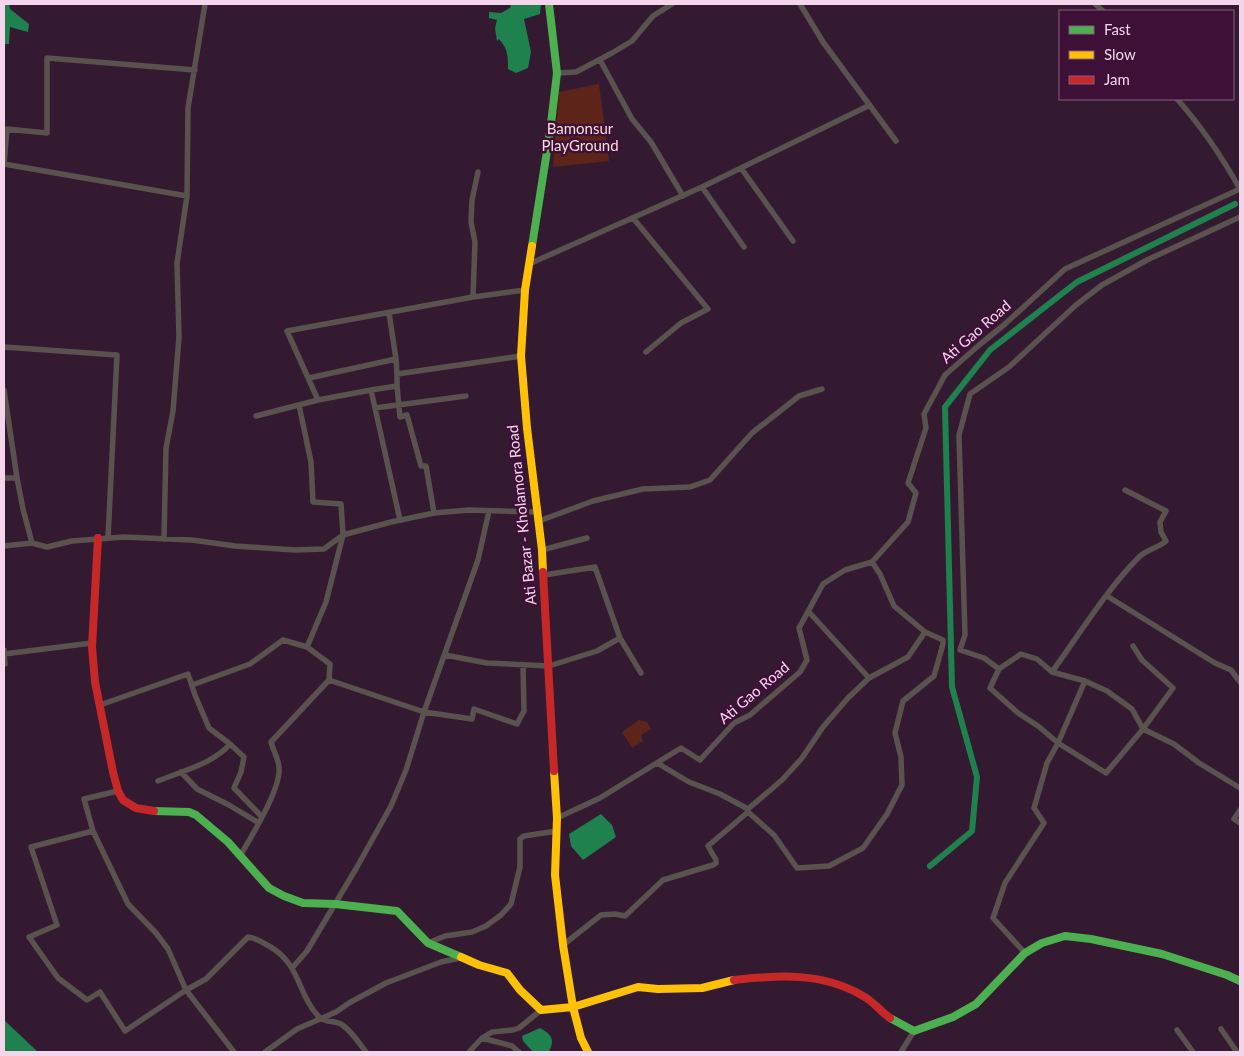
<svg xmlns="http://www.w3.org/2000/svg" width="1244" height="1056" font-family="Lato,sans-serif">
	<style>
		.green { fill: #5d241a }
		.water { fill: #1e814e }
		.lines { fill: none; stroke-linecap: round; stroke-linejoin: round }
		.canal { stroke: #1e814e; stroke-width: 6 }
		.street { stroke: #59524f; stroke-width: 5.5 }
		.fast { stroke: #4caf50; stroke-width: 8 }
		.slow { stroke: #ffc107; stroke-width: 8 }
		.jam { stroke: #c62828; stroke-width: 8 }
		.labels { text-anchor: middle; stroke-width: 5; stroke-linejoin: round; paint-order: stroke }
		.park-label { font-size: 15px; fill: #f8ddd6; stroke: #3e1037 }
		.street-label { font-size: 15px; fill: #f4d5ec; stroke: #3e1037 }
	</style>
	<rect width="100%" height="100%" fill="#341a30"/>
	<path class="green" d="M599,84L609,161L553,167L559,92Z
		M639,720L647,722L651,729L641,735L643,741L632,748L622,732Z"/>
	<path class="water" d="M4,4H9L10,9L29,24L28,32L10,27L9,44H4Z
		M511,4H541L540,14L524,19L531,52L528,68L516,73L508,69C508,56 508,49 499,39L497,41L495,28L497,20L489,18V12L501,13L510,8Z
		M601,814L612,825L616,837L583,860L571,846L569,834Z
		M4,1020L38,1052H4Z
		M540,1028C552,1035 555,1039 549,1052H533L523,1041L522,1036Z"/>
	<g class="lines">
		<path class="canal" d="M930,866L972,831L977,777L952,687L945,407L990,350L1077,282L1235,204"/>
		<path class="street" d="M800,4L823,42L896,141
			M1095,4L1103,11
			M600,60L632,119L651,142L683,196
			M557,73L576,72L612,53L632,41L653,16L672,4
			M1177,99C1202,127 1222,157 1240,189
			M741,168L793,241
			M702,187L744,247
			M187,196L4,164L7,129L47,133V58L195,70
			M633,218L708,309L681,323L646,352
			M529,264L702,187L870,105
			M473,297L475,242L471,222L472,200L478,172
			M389,313L396,359
			M4,347L117,355L108,538
			M309,378L396,359L397,374
			M397,386L400,417L407,415L421,466H426L434,513
			M4,390L17,478
			M371,390L397,386V374L521,356
			M318,400L371,390L400,520
			M375,408L466,396
			M256,416L318,400L287,331L473,297L525,290
			M4,478H17L23,509L32,543L47,547L72,541L124,537L192,540L235,546L295,550L324,549L343,535L391,522L434,513L469,510L538,512
			M1125,490L1166,511L1160,522L1161,532L1166,541C1158,548 1146,550 1139,557C1108,588 1078,636 1052,672L1085,681L1107,691L1132,709L1143,729L1174,744L1199,763L1240,788
			M539,521L593,501L643,489L690,487L710,480L752,433L799,396L822,389
			M164,539L166,448L173,411L179,337L177,263L187,196L188,108L205,4
			M4,546L32,543
			M542,550L587,538
			M544,575L595,567L620,638L641,673
			M1107,596L1215,663L1231,670L1240,682
			M4,650V654L92,643
			M445,655L487,663L549,666L597,651L620,638
			M4,664H5L4,654
			M999,669L990,688L1018,713L1038,726L1058,743L1106,773L1143,729L1173,688L1142,660L1133,646
			M1052,672L1037,659L1021,654L999,669L984,658L960,650L965,635L959,435L970,394L1009,367L1076,305L1102,285L1147,260L1240,217
			M869,678L908,657L925,632
			M329,680L424,712L472,719L474,709L517,724L524,711L523,665
			M192,685L250,664L283,640L307,647
			M100,705L188,674L195,695L209,728L230,744L244,757L241,772L234,788L262,817
			M657,763L689,782L720,794L748,809V812L774,835L797,868L829,866L863,848L887,814L902,785L901,757L895,733L903,701L934,676L943,644V640L925,632L894,606L880,574L872,562
			M181,772L197,789L229,805L259,823
			M158,781C182,771 213,764 230,744
			M118,791L84,799L93,831L128,904L156,933L168,949L186,990L234,1052
			M748,809L782,780L802,758L823,727L848,698L869,678L809,612
			M1240,810L1234,819L1240,823
			M557,818L600,798L681,748L700,760L734,723L750,715L800,672L807,660L799,628L823,584L845,570L872,562L908,522L916,493L908,483L926,428L924,414L945,375L978,346L1005,324L1065,269L1240,189
			M93,831L31,847L57,925L29,937L58,978L87,1000L100,992L125,1031L186,990L206,979L248,937C256,938 262,942 269,946C301,964 297,994 319,1017C325,1023 334,1020 341,1024C351,1030 359,1043 366,1052
			M240,856C251,837 281,789 279,768C279,760 273,750 271,742L329,680L330,664L307,647L326,602L343,535L341,504L313,502L311,462L299,405
			M428,943L445,936L472,932L486,926L501,915L511,904L520,867V839L524,836L557,831
			M563,945L601,915L615,914L625,916L663,880L713,865L716,863V860L708,846L748,812
			M1025,953L993,918L1005,883L1044,823L1034,808L1047,763L1058,743L1085,681
			M293,967L307,951L357,867L391,806L406,770L424,712L478,560L489,511
			M1221,1029L1237,1052
			M1177,1030L1193,1052
			M482,1038L512,1046L519,1052
			M265,1052L297,1029L336,1012L349,1003L386,983L441,962L460,958
			M469,1052L482,1038L492,1032L513,1030L519,1028L541,1010
			M901,1052L914,1031"/>
		<path class="fast" d="M532,246L550,132L557,73L549,4
			M154,811L189,812L196,815L228,842L269,888L284,896L303,903L335,904L397,911L428,943L461,957
			M890,1018L914,1031L953,1017L976,1004L1025,953L1042,943L1065,936L1091,939L1162,954L1227,975L1240,981"/>
		<path class="slow" d="M532,246L525,290L521,356L527,428L542,550L543,572
			M554,771L557,818L555,875L563,945L573,1007L581,1038L588,1052
			M461,957L479,965L507,973L520,990L541,1010L573,1007L638,987L658,989L702,988L734,980"/>
		<path class="jam" d="M98,538L92,647L95,682L113,772L118,791L123,800L136,808L154,811
			M543,572L554,771
			M734,980C779,975 823,972 863,996C873,1001 880,1011 890,1018"/>
	</g>
	<g class="labels">
		<g class="park-label">
			<text x="580" y="134">Bamonsur<tspan x="580" dy="17">PlayGround</tspan></text>
		</g>
		<g class="street-label">
			<text transform="translate(976 332) rotate(-41)" y="5">Ati Gao Road</text>
			<text transform="translate(522 515) rotate(-96)" y="5">Ati Bazar - Kholamora Road</text>
			<text transform="translate(754 693) rotate(-40)" y="5">Ati Gao Road</text>
		</g>
	</g>
	<rect width="1244" height="1056" fill="none" stroke="#f4d5ec" stroke-width="10"/>
	<rect x="1059" y="10" width="175" height="90" fill="#3e1037" stroke="#875f7f"/>
	<rect x="1069" y="26" width="25" height="8" fill="#4caf50" stroke="#875f7f"/>
	<text x="1104" y="35" font-size="15" fill="#f4d5ec">Fast</text>
	<rect x="1069" y="51" width="25" height="8" fill="#ffc107" stroke="#875f7f"/>
	<text x="1104" y="60" font-size="15" fill="#f4d5ec">Slow</text>
	<rect x="1069" y="76" width="25" height="8" fill="#c62828" stroke="#875f7f"/>
	<text x="1104" y="85" font-size="15" fill="#f4d5ec">Jam</text>
</svg>
